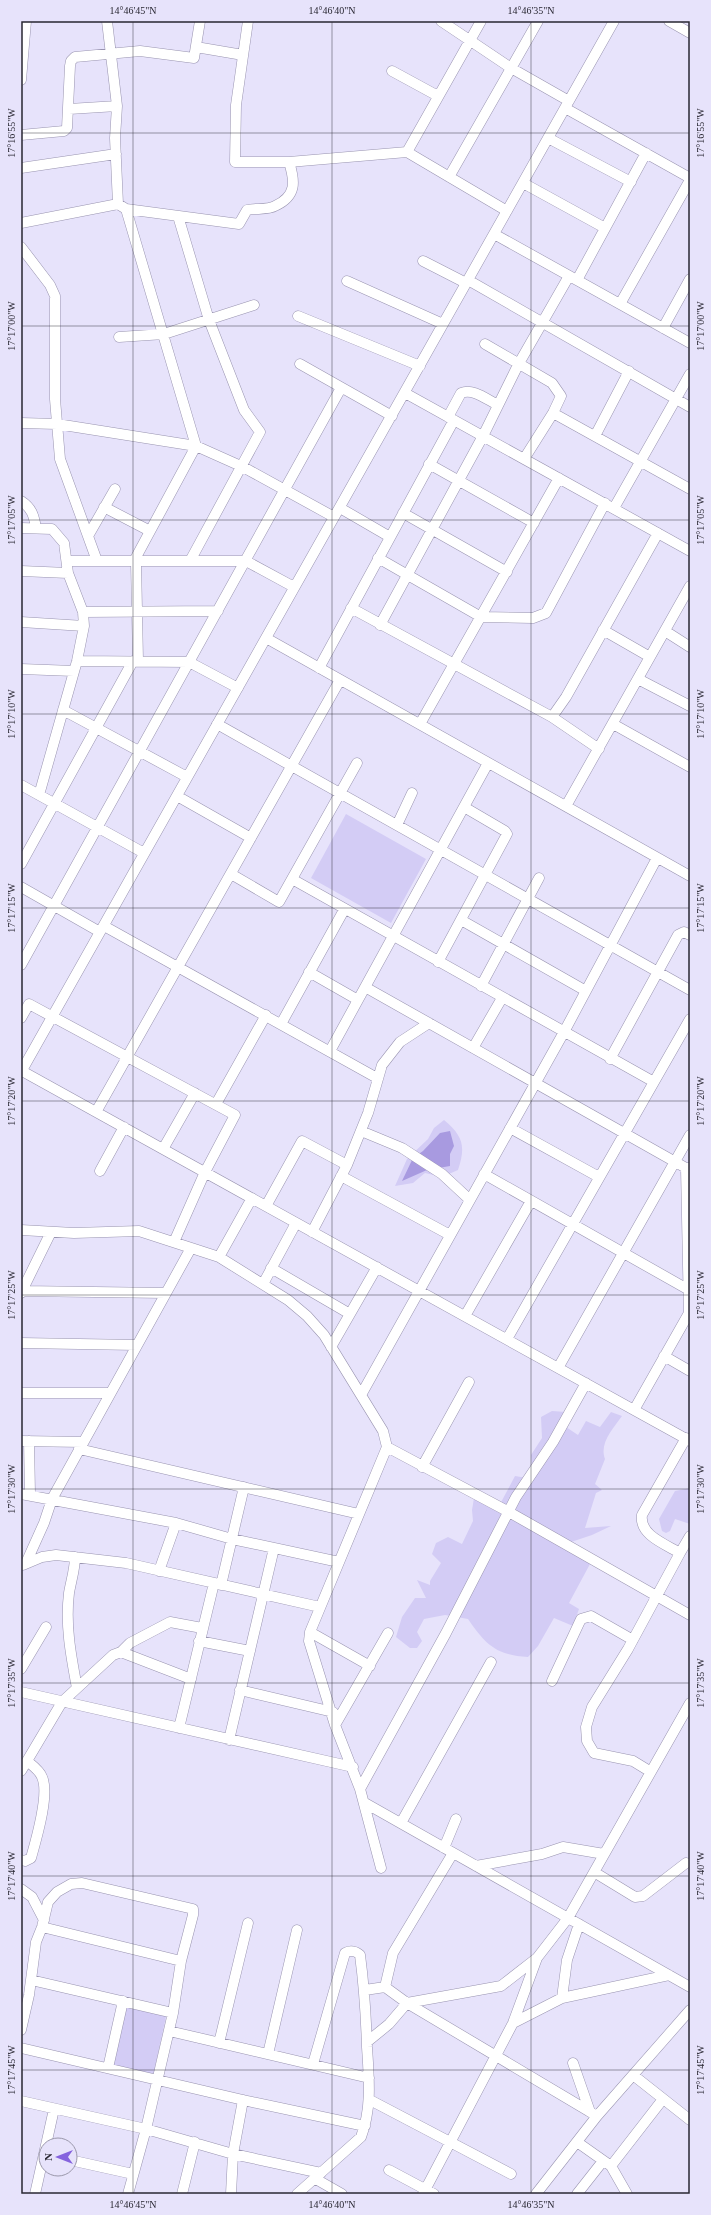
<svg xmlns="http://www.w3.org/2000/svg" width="711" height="2215" font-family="'Times New Roman',serif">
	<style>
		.green { fill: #d3ccf5 }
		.water { fill: #a89ae0 }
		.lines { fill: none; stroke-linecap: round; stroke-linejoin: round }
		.minor-casing { stroke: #9994b0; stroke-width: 11 }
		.minor { stroke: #fff; stroke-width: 10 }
		.ticks { fill: none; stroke: #292732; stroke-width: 1; stroke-opacity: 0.45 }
		.neatline { fill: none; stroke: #292732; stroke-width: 1.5 }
		.ticks-label { font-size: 10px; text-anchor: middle; fill: #292732 }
	</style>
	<rect width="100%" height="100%" fill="#e7e3fb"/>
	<path class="green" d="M346,814L426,859L391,923L311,878Z
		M444,1120C463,1136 466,1146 458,1170L442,1177L425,1173L413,1183L395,1186L407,1159L428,1139L434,1128Z
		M552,1411L566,1412V1427L578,1435L586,1421L600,1427L611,1412L622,1416C613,1429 599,1443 605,1459L595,1484L602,1490L596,1493L585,1528L611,1526L592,1535L571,1542L597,1557L612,1571L590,1564L569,1603L579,1609L573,1626L554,1618L538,1646L528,1657C496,1655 486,1645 468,1619L445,1615L424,1619L417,1632L422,1641L417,1648H410L396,1637L402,1617L415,1598H426L417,1580L430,1585V1581L441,1563L432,1554L436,1543L448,1537L462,1544L473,1521L472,1510L474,1498L499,1506L515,1476L527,1478L532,1467L531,1455L542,1438L541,1417Z
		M690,1488V1524L675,1519L670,1531L666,1533L662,1531L659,1519L675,1491Z
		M126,2003L167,2012L153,2076L112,2067Z"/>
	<path class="water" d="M450,1131L454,1146L450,1154V1166L427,1170L402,1181L413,1158L423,1151L440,1133Z"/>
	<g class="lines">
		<g class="minor-casing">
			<path id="minor" d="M107,21L117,106L115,138L118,204
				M248,21L236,105L235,162H289
				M441,21L511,68L569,101
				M669,21L690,33
				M196,47L243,55
				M392,71L438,96
				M21,80L26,21
				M565,108L690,178
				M69,109L117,106
				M21,135L64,131L67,128L70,66L71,61L75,57L140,51L194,58L200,21
				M548,138L631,182
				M407,152L481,21
				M21,168L116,154
				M449,177L538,21
				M523,183L605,228
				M126,209L196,446L134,561
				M178,216L209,320L244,410L260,432L190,561
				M21,223L118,204L126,209L239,224L247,210C256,208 268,210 275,206C297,196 295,181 289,162L407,152L507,211
				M494,234L690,343
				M21,247L50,285L55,296V399L60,459L97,561
				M423,261L466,283
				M468,280L690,407
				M577,280L646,153
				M347,281L443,324
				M620,304L690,180
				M298,316L420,366
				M663,328L690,279
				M119,337L164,334L254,305
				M485,344L552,383L561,396L553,413L524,459
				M300,364L392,416
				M405,393L690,551
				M553,413L690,489
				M448,417L461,393C473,388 486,399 498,405
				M21,423L57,424L196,446L243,467L334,517
				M595,436L629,371
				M429,464L534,523
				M21,501C32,508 34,516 36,528
				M104,507L150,531
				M340,508L390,537
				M614,508L690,374
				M403,513L507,572
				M21,528L52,529L64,543L68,573L83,612L84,626L77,661L39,795
				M88,536L115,489
				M378,558L481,617L533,618L546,613L605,503
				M67,561H246L294,587
				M136,561L138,661
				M21,571L68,573
				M351,608L552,717L599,749
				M83,612L218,611
				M21,622L84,626
				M380,625L483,436L518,365L569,276
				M603,630L650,657
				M665,631L690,647
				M266,638L690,876
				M77,661L189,662L238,688
				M319,668L454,420
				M21,669L74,671
				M638,679L690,706
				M63,710L187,777
				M552,717L566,697L658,533
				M217,724L690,990
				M420,724L559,478
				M613,724L690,767
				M21,785L144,853
				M177,796L251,838
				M566,806L690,586
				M397,825L412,793
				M21,864L133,661
				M231,874L279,902L357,763
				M292,879L654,1082
				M21,887L100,932
				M461,920L586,991
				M104,926L377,1078
				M438,962L507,834L505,831L464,807
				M21,965L341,388
				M309,972L358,1000
				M481,986L539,878
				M365,987L686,1168H690
				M21,1018L29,1004L235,1115L205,1172L174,1242
				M281,1024L344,910
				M473,1048L502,998
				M330,1051L488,763
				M610,1059L678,935L684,932L690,935
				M22,1071L690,1441
				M21,1072L614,21
				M216,1104L266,1015
				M96,1112L340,680
				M510,1128L599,1177
				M361,1131L402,1148L442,1174L470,1200
				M163,1149L195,1093
				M100,1171L124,1127
				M484,1174L689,1290
				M341,1176L450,1235
				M266,1206L302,1141L347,1165
				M21,1230L74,1233L139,1231L219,1257L288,1300L307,1316L324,1335L383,1431L387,1447L310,1632L309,1641L335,1725L360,1789L381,1868
				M312,1232L347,1165L368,1113L382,1065L400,1042L429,1023
				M219,1257L252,1198
				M271,1268L350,1314
				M263,1284L296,1223
				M22,1291L166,1293
				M21,1293L51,1232
				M465,1316L531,1201
				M507,1339L690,1019
				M21,1343L137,1345
				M331,1347L377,1267
				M664,1356L690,1371
				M558,1368L690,1135
				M21,1393H110
				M361,1395L564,1032L657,858
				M634,1410L689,1313L686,1168
				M21,1441L83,1442
				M29,1441L30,1494
				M387,1447L509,1512L690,1615
				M79,1449L359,1514
				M422,1467L469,1382
				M21,1494L176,1523L232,1539L339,1562
				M680,1553L690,1536
				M75,1557C75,1569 71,1581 69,1593C65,1625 71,1656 77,1688
				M26,1563L44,1523L52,1499L191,1248
				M23,1565L42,1557L56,1555L126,1563L320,1607
				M159,1571L176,1523
				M221,1585L244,1487
				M310,1632L370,1666
				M199,1641L250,1651
				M121,1652L130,1643L170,1622L202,1628
				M21,1669L46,1627
				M552,1681L581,1619L591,1616L633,1640
				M240,1690L333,1712
				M21,1692L353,1767
				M335,1725L388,1633
				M179,1728L214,1583
				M229,1740L274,1548
				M21,1771L62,1702L113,1655L121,1652L191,1679
				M651,1772L633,1761L594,1753L587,1741L586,1727L592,1707L628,1649L680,1553C665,1544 639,1535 642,1515L686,1438
				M360,1789L446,1633L516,1497L553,1442L586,1383
				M365,1803L690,1987
				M401,1823L491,1662
				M444,1848L456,1819
				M21,1860L25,1861L31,1858C36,1840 50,1794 42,1777C40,1771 32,1765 27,1761
				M476,1866L542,1854L563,1847L604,1854
				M594,1872L635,1897L643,1896L686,1863
				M21,1889L32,1897L44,1920
				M42,1927L181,1961
				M31,1980L173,2013
				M385,1987L393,1953L453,1853
				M365,1990L385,1987L407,2003L597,2116
				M562,1998L567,1960L579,1924
				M513,2023L562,1998L669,1975
				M21,2030L29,1995L36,1942L42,1927L48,1902L57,1892L71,1884L82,1883L193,1909V1915L181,1961L173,2013L146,2129L128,2194
				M169,2031L369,2078
				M367,2042L389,2024L407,2003L501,1986L537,1958
				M219,2043L248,1923
				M21,2048L243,2100L365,2126
				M268,2054L297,1930
				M573,2063L590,2112
				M108,2068L123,2001
				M633,2075L690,2120
				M370,2100L511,2174
				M21,2101L146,2129L233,2154L321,2173
				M577,2142L611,2166L627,2194
				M46,2145L54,2109
				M70,2160L133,2174
				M611,2166L663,2099
				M389,2170L434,2194
				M314,2178L342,2194
				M35,2194L46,2145
				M182,2194L195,2142
				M231,2194L233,2154L243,2100
				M297,2194L361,2137C372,2108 369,2078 367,2047C366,2016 364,1985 360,1955C356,1951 350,1950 345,1953L313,2064
				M423,2194L513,2023L537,1958L568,1918L690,1703
				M536,2194L597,2116L690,2010
				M577,2194L603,2161"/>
		</g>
		<use href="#minor" class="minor"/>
	</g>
	<path class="ticks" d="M133,21V2194M332,21V2194M531,21V2194M21,133H690M21,326H690M21,520H690M21,714H690M21,908H690M21,1101H690M21,1295H690M21,1489H690M21,1683H690M21,1876H690M21,2070H690"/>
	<rect width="711" height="2215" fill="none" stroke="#e7e3fb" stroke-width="44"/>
	<g transform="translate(58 2157) rotate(270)"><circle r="19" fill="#e7e3fb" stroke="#9b98ab"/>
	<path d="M0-3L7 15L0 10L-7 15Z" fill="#8563de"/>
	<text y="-6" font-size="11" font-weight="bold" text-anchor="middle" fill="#292732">N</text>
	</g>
	<rect x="22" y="22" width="667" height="2171" class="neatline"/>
	<g class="ticks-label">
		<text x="133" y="14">14°46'45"N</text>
		<text x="332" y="14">14°46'40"N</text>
		<text x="531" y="14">14°46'35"N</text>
		<text transform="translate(700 133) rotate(-90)" y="4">17°16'55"W</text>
		<text transform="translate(11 133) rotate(-90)" y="4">17°16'55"W</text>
		<text transform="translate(700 326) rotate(-90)" y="4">17°17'00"W</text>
		<text transform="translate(11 326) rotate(-90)" y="4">17°17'00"W</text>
		<text transform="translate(700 520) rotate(-90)" y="4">17°17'05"W</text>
		<text transform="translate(11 520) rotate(-90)" y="4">17°17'05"W</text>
		<text transform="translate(700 714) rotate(-90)" y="4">17°17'10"W</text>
		<text transform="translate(11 714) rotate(-90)" y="4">17°17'10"W</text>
		<text transform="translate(700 908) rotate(-90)" y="4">17°17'15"W</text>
		<text transform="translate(11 908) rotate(-90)" y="4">17°17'15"W</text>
		<text transform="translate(11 1101) rotate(-90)" y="4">17°17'20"W</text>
		<text transform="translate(700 1101) rotate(-90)" y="4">17°17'20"W</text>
		<text transform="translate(11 1295) rotate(-90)" y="4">17°17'25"W</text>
		<text transform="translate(700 1295) rotate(-90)" y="4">17°17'25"W</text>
		<text transform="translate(11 1489) rotate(-90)" y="4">17°17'30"W</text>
		<text transform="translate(700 1489) rotate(-90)" y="4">17°17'30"W</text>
		<text transform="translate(11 1683) rotate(-90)" y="4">17°17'35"W</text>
		<text transform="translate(700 1683) rotate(-90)" y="4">17°17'35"W</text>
		<text transform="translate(11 1876) rotate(-90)" y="4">17°17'40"W</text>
		<text transform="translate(700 1876) rotate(-90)" y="4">17°17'40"W</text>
		<text transform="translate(11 2070) rotate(-90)" y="4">17°17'45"W</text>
		<text transform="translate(700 2070) rotate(-90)" y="4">17°17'45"W</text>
		<text x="133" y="2208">14°46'45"N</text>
		<text x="332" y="2208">14°46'40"N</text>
		<text x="531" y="2208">14°46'35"N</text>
	</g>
</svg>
